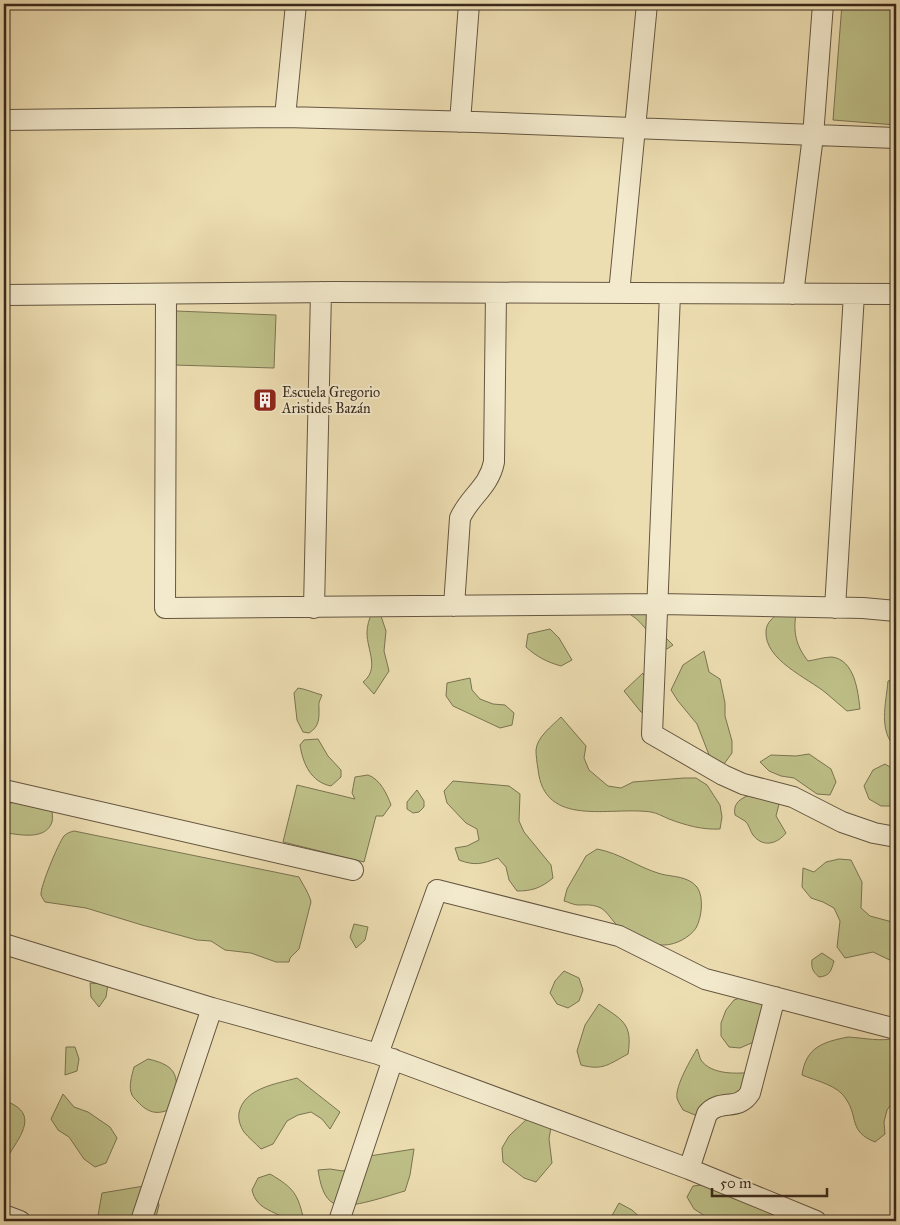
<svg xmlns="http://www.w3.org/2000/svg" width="900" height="1225" font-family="'IM FELL Great Primer',serif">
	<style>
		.green { fill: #bec088; stroke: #7b7452 }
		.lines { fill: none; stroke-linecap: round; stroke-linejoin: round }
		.minor-casing { stroke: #655641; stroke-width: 22 }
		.minor { stroke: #f3eacd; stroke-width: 20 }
		.labels { text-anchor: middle; stroke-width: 4; stroke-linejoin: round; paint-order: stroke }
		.poi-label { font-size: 14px; fill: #38281b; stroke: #f3eacd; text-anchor: start }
	</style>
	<rect width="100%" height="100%" fill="#eddeb2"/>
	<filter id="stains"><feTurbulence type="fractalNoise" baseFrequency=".004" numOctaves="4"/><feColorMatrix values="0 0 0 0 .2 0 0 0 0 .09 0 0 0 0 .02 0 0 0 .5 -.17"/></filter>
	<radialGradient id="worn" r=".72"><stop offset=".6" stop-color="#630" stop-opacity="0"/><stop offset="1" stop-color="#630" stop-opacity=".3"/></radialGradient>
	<path class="green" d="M842,4H896V125L833,120Z
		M176,311L276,315L274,368L174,365Z
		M650,604L664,636L673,645L667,649C651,641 645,623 631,615L633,609Z
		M782,610L796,614C793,632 796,646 808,661C815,660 824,657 832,657C855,660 858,692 860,709L847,711C840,705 833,699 826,693C808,678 764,660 766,631C766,622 776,615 782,610Z
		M372,613L381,616L386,631L384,651L389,671L374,694L363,682C380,669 367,650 367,633C367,626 369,619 372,613Z
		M550,629L559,638L572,660L561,666C547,662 537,657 526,647L528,634Z
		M704,651L709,672L720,679L725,703V716L732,741V753L724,764L711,760L697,724L678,701L671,690L683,665Z
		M643,673L648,685L654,718L641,712L624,691Z
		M470,678L472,690L480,699L493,704L505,705L514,713L512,725L500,728L453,706L446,696L447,683Z
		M896,679V748C878,731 886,704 888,681Z
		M298,688C306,689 314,693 322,695C321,698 318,703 319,707C319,718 320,726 309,733L303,732L297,720L294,693Z
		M561,717L586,746L584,758L589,770L608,786L621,788L633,782L684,778H696L707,785L720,805L722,817L720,829C702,830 685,825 669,819C662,816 657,813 651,812C610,806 544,829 538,769C537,763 536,756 536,750C537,737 552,726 561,717Z
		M318,739L328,756L341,770V777L331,786C311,782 303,764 300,745L304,740Z
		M809,754L831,769L836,782L830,795L817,794L794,778L781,776L769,771L760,762L771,755L796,756Z
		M885,764L895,770L896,773V803L894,806H881L869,799L864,786L873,770Z
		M368,775C380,779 387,794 391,805L383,816H376L364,862L283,842L297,785L355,799L352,793L355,777Z
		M453,781L509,786L520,794L519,821L524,832L551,865L553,878C541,888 532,891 517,891L509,880L506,867L498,858C482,864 475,866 459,860L455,848L467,846L479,840L477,829L466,823L447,803L444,791Z
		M417,790L424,801V807L419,812L413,813L407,809V802Z
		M747,796L774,800L779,804L776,816L786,833C777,844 763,848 753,835C750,831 749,824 745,821C742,819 738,817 735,815C733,805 738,800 747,796Z
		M18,800L52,809C52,812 53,818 52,822C46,840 21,835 7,833L4,831V806Z
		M74,831L299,877C303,885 309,893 311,902L299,949L290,958L289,962H276L251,953L225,950L211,941L197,940L142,925L86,908L45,902C44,901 42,897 41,895C40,887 58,844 64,836C67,833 70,832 74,831Z
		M597,849C620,853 639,868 661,874C673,877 688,876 697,887C704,897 702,917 696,928C690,937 676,945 664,945C640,945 630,938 614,922C610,917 606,911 601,908C592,904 587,905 578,905C574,905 568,902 564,901L567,889L586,856Z
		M839,859L851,860L862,882L861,908L870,916L896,923V963L873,952L845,958L837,947L840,921L834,908L823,902L811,898L802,887L803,868L814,872L826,862Z
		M354,924L368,927L365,940L356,948L350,937Z
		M822,953L834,961C831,971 830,976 819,977C813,972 811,968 812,960Z
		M564,971L579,978L583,990L579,1001L568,1008L557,1004L550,993L555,981Z
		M90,983L108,984L106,997L99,1007L91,997Z
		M746,996L773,1002L765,1037L740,1048L729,1047L721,1036V1023L726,1010L734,1000Z
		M599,1004C622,1020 633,1023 628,1054C609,1064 603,1071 581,1065L577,1051L585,1025Z
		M848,1037C865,1038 880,1042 896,1038V1098L887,1110L884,1122L885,1134L875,1142C848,1131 859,1118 846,1099C838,1085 816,1081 802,1075C806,1047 823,1042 848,1037Z
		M66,1047H75L79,1059L77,1071L65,1075Z
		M697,1049C699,1052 699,1057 701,1060C711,1075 738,1074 753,1072L758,1090L695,1115L683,1110C681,1106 678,1102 677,1098C675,1086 691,1059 697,1049Z
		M148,1059C180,1066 178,1078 175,1107C159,1115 150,1115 137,1101C135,1099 133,1097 132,1095C128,1087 132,1075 134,1067Z
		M297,1078L340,1112L330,1129L322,1119L311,1112L298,1115L287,1121L273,1144L261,1149C255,1143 249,1138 244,1132C240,1126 238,1119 239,1113C244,1088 276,1084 297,1078Z
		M63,1094L74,1107L88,1112L110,1127L117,1138L106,1163L95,1167L84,1159L69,1137L58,1130L51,1119Z
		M8,1102C38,1114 21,1135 10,1153C7,1159 9,1166 4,1171V1103Z
		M529,1117L551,1127L549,1139L552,1163L536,1182L524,1178L503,1162L502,1148L509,1136Z
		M414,1149L410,1175L405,1191C390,1195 349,1210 335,1204C323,1199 320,1182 318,1170L330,1169L343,1171L354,1166L363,1157Z
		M270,1174C294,1188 298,1194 304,1221H287C278,1212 264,1211 257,1201C255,1199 253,1194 252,1190L258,1178Z
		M718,1183L793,1221H713L694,1209L687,1197L693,1186Z
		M144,1186L155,1192L159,1205L155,1221H97L102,1193Z
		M619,1203L632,1210L644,1221H609Z"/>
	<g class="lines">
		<g class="minor-casing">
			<path id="minor" d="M285,117L296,4
				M4,120L285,117L475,122L896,138
				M460,122L469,4
				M619,293L647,4
				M166,294L165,608L661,604L863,608L896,611
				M670,294L652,734L723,775L743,784L793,797L842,822L874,833L896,837
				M793,294L813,136L823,4
				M4,295L334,292L896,294
				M454,606L460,518C470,496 489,487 494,462L496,293
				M314,608L321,292
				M835,608L854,294
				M4,790L353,870
				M4,944L212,1008L378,1054L689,1169L816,1221
				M378,1054L437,890L619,936L705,979L896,1029
				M689,1169L707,1114C720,1098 738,1112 750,1093L775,997
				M4,1215L20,1221
				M141,1221L212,1008
				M339,1221L393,1059"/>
		</g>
		<use href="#minor" class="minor"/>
	</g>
	<defs>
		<g id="building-square" transform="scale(1.25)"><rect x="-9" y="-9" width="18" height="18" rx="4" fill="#8f2418" stroke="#f3eacd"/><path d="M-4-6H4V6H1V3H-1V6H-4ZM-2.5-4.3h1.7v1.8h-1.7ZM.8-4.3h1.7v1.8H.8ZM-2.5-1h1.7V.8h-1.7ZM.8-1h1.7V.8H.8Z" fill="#fff"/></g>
	</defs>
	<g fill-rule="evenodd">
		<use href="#building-square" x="265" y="400"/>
	</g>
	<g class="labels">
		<g class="poi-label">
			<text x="282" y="397">Escuela Gregorio<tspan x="282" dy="16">Aristides Bazán</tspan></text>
		</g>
	</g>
	<rect width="900" height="1225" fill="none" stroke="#eddeb2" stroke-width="20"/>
	<rect x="5" y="5" width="890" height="1215" fill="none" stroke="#38281b" stroke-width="2.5"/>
	<rect x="10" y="10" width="880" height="1205" fill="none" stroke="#38281b"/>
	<path d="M712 1188v8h115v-8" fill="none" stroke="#38281b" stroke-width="2.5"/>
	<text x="720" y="1188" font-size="15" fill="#38281b" stroke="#f3eacd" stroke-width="4" paint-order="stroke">50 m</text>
	<rect width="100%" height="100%" filter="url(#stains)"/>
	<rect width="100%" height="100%" fill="url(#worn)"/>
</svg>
